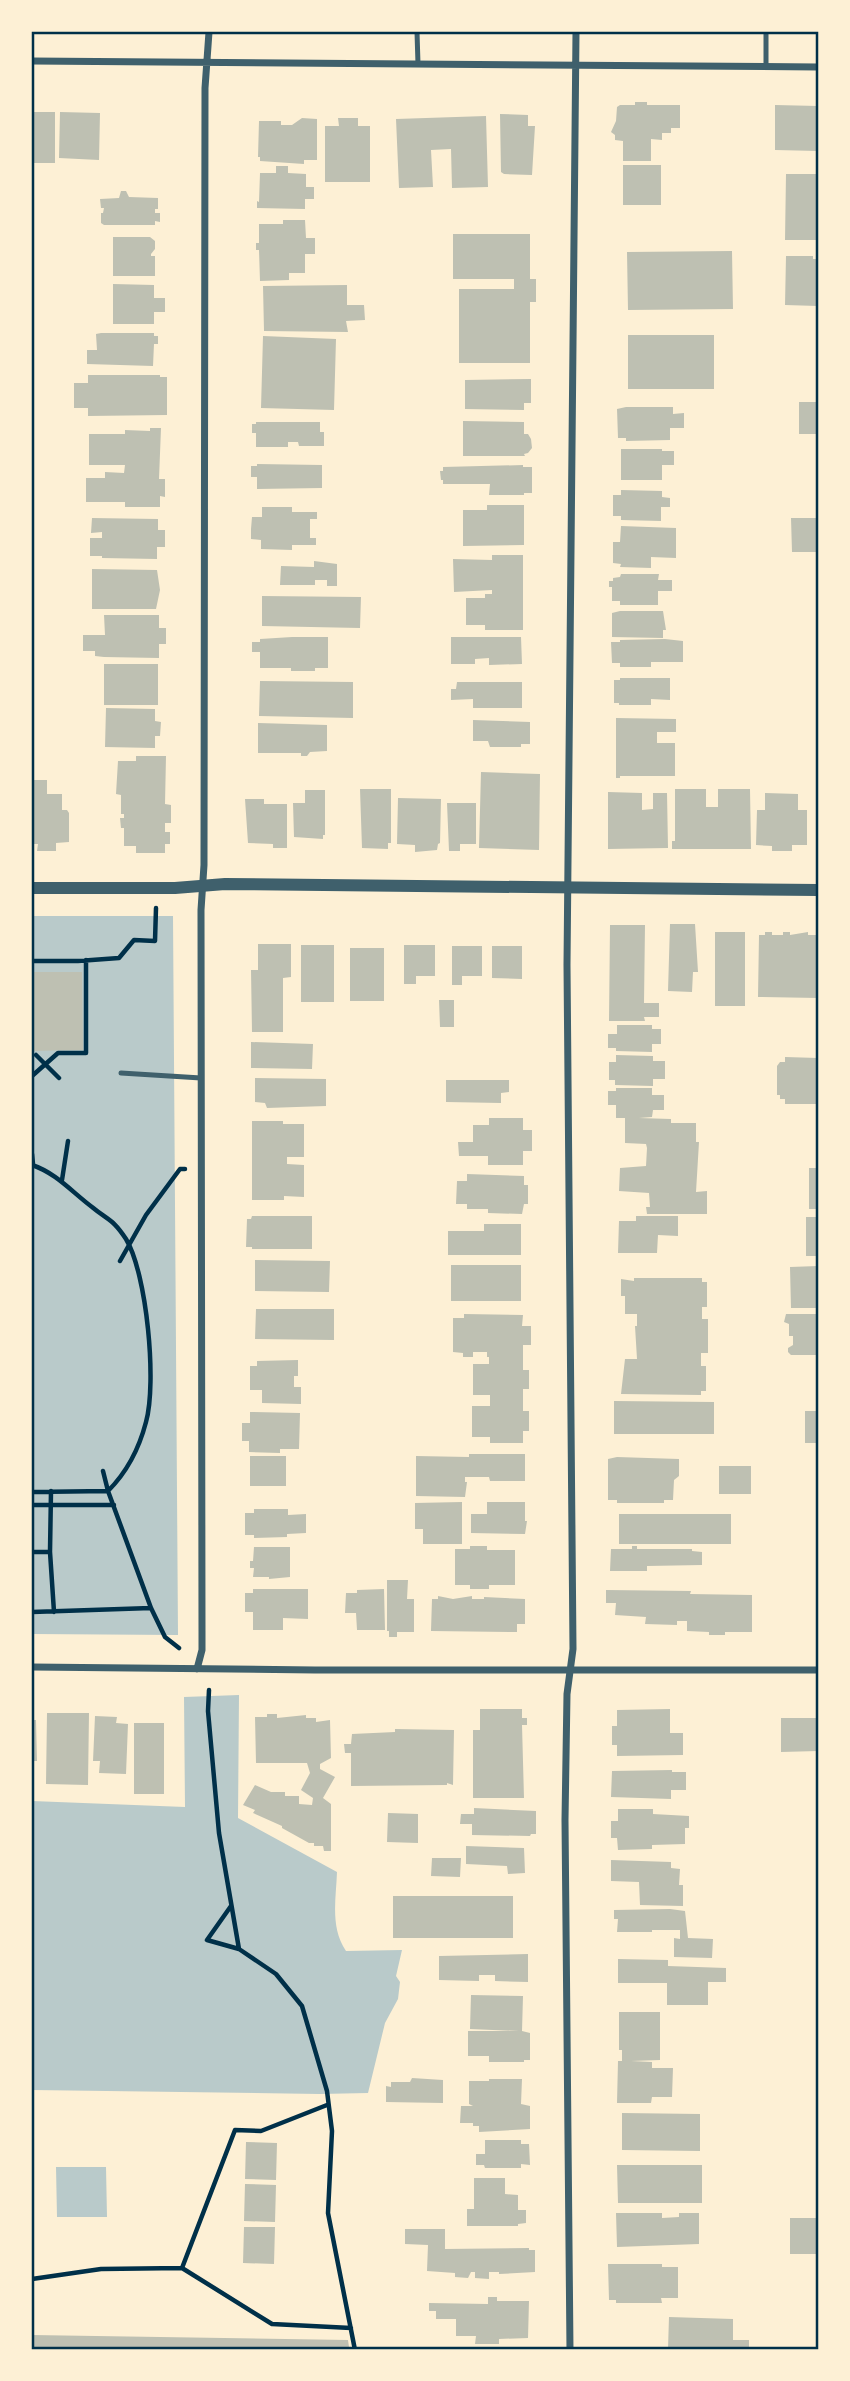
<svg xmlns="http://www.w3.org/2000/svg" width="850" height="2381" font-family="'Nunito Sans',sans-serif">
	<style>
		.green { fill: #b9caca }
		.building { fill: #bec0b2 }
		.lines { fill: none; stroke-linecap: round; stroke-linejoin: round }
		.path { stroke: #003049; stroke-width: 4.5 }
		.service { stroke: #3f606c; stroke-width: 5 }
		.minor { stroke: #3f606c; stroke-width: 7 }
		.tertiary { stroke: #3f606c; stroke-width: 12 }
		.neatline { fill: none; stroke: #003049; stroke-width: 2.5 }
	</style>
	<rect width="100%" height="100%" fill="#fdf0d5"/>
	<path class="green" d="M32,916H173L178,1635L32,1634Z
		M239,1695L238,1818L337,1872C336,1900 330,1927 346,1951L402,1950L396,1976L400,1982L398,1999L385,2023L368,2093L320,2094L32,2090V1801L185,1807L184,1697Z
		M56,2167H106L107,2217H57Z"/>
	<path class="building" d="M635,102H647V105H680V128H671V133H662V140L651,139V161H623V141L615,140V135L611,132L616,121L617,107L620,105H635Z
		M775,105L818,106V151L775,150Z
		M32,112H55V163H32Z
		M60,112L100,113L99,160L59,158Z
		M500,114L528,115V126H535L532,175L504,174L501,172Z
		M486,116L488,187L452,188L451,149L431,150L433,187L399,188L396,119Z
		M302,118L317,119V160H304V164L260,161V157H258L259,121H281V125H292Z
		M338,118H358V126H370V182H325V126H339Z
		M623,165H661V205H623Z
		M276,166H288V173L306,174V187H314V199H305V209L257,208V201L259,202L260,173H276Z
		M786,174H818V240H785Z
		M121,191H126L129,197L158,198V209H155V213H160V222L155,221V225H104L101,223V213H103L104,208H101L100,199L119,198Z
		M283,220H305L306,238H315V254H305V273H289V280L260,281L259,250H256V243H259V224H283Z
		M453,234H530V279H536V302H530V363H459V289H514V279H453Z
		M113,237H150L155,241V249L151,254V256H155V276H113Z
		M732,251L733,309L628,310L627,252Z
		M786,256H813V259H818V306L785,305Z
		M113,284L154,285V298H165V312H154V324H113Z
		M347,285V305H364L365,320L346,321L348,332L264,331L263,286Z
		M101,333H154V336H158V344H154L153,366L87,364V350H97L96,334Z
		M628,335H714V389H628Z
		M263,336L336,339L334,410L261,408Z
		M88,375H160V377H167V415L88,416V408H74V383H88Z
		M531,379V403H524V410L465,409V380Z
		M799,402H818V434H799Z
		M626,407H673V414L684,413V428H670V440L626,441V438H618L617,409Z
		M463,421L524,422V434H528L531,439L532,448L528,453L524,454L525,456H463Z
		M256,422H320V432H324V446H299L298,442H288V447H256V433H252V424H256Z
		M150,428H161L159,479H165V497L160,496V507H125V502H86V478H105V472L124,473L125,465H89V434H125V430L150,431Z
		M621,449H662V451H674V465H662V480H621Z
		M257,464L322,465V488L257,489V477H251V466H257Z
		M523,465V467H532V493H524V495H489L490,484H443V480H441L440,471H443V467Z
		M621,490L662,491V497L670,498V507H661V521L621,520V516H613V495H621Z
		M487,505H524V545L463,546V510H487Z
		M262,507H292V512H317V519H310V538H316V545H292V550L261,549V540L251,539V529L252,517H262Z
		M92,518L158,519V530H165V547H157V559L102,558V556H90V538H102V532L91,533Z
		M791,518H818V552H792Z
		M621,526L676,528V558L651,557V568L620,567L621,564L613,563V542H620Z
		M492,555H523V630H485V625H466V598H485V594H492V590L454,592L453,559L492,560Z
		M314,561L337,564V586H327V580H315V585H280L281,566L314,567Z
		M92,569L157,570L160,590L156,609H92Z
		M621,574H659L658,580H672V591H658V605H620V601H612V587H609V581H613V578L620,577Z
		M262,596L361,597L360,628L262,626Z
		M620,611H663L666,630H663V638L612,637V613Z
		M104,615H159V628H166V644H159V658L104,657L95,656V651H83V635H105Z
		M292,637H328V668H315V671H291V668H260V652H252V642H260V639Z
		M451,637H521L522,664L489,665V658L475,659V664H451Z
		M665,639L683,641V662H651V667H620V663H612L611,642H620V640Z
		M104,664H158V705H104Z
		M620,678H670V700L651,699V705H619V703H614V680H620Z
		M260,681L353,682V718L259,716Z
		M457,682H522V708H473V699L451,700V689H456Z
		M106,708L155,709V721L161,722L160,736H155V748L105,747Z
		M616,718L676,719V732H657V743H675V776H620V778H616Z
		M473,720L530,722V744H521V747H490L488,741H473Z
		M258,723L327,725V751L310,752L307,756H301V753H258Z
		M136,756H166L165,804L171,805V823H165V832H170V844H165V853H136V846H124V828H121L120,818H124V814H121V795L116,794L118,761H136Z
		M481,772L540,774L539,850L479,848Z
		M33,780H47V794H62V810H67L69,813V842L56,843V851H37L38,844H32Z
		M360,789H391V843H388V849L362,848Z
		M675,789H706V807H718V789H750L751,849H672V841H675Z
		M305,790H325V835H323V839L294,837L293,803H305Z
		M608,792L642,793V810L653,809V793H667L668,848L608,849Z
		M765,793L798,794V810H807V845H792V851H772V846L756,845L757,810H765Z
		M398,798L441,799L440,843L438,844L437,850L415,852V845L397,844Z
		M245,799H264V804H287V848H273V844L248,843Z
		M447,803H476V844H460V851H449Z
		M670,924H695L698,972H693L692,992L668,991Z
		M610,925H645L644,1003H659V1017H644L645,1021H609Z
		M715,932H745V1006H715Z
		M765,932H772V935H783V932H790V935L808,932V935H818V998L758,997L759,935H765Z
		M258,944H291V977L283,978V1032H252L251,970H258Z
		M301,945H334V1002H301Z
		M404,945H435V976H416V984H404Z
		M452,946H482V976H462V985H452Z
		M492,946H522V979L492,978Z
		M350,948H384V1001H350Z
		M32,972H82L83,1050L32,1051Z
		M439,1000H454V1027H440Z
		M617,1025H652V1029H661V1044H652V1052L616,1051V1048H608V1034H617Z
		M251,1042L313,1044L312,1069L251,1068Z
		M616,1055L653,1056V1061H665V1079H653V1086L615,1085V1080H609V1062H616Z
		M785,1057L818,1058V1104H785V1099H780V1095H777V1066L780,1062H785Z
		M255,1078L326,1079V1106L267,1108L265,1103L255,1102Z
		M446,1080H509V1092L501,1093V1103L446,1102Z
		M616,1088H652V1095H664V1110H653L652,1117L639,1118L671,1119V1123H696V1142H699L696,1192L707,1191V1214H647L646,1207H650L649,1193L619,1191L620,1168L646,1166L647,1148L646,1144L625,1143V1118H616V1105H608V1091H616Z
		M489,1118H523V1130H532V1151H523V1165H488V1156H459L458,1142H473V1125H489Z
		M252,1121H283V1124H304V1157H287V1164L304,1165V1197L284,1196V1200H252Z
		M809,1168H818V1209H809Z
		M467,1174L524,1176V1185H528V1204H524L522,1214L488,1213V1209H467V1204H456L457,1181H467Z
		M252,1216H312V1249H252V1247H246L247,1219H251Z
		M636,1216H678V1236L658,1235L657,1253H618L619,1221H636Z
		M806,1217H818V1256H806Z
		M484,1224H521V1255H448V1231H484Z
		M255,1260L330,1261L329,1292L255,1291Z
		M451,1265H521V1301H451Z
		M818,1266V1308H791L790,1267Z
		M634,1278H702V1282H707V1307H702V1319H708V1353H701V1366H706V1391H701V1395L621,1394L625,1359H637L635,1326H637V1314H625V1296H621V1279L634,1281Z
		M256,1309H334V1340L255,1339Z
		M464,1314L523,1315L522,1326H531V1345H523V1370H529V1389H523V1411H529V1431H523V1443H490V1437H472V1406H490V1395H473V1364H489V1357H487V1352H473V1357H463V1353L453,1352V1318H464Z
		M786,1314H818V1355H791L788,1352V1348L793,1345V1336H789V1324L784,1322Z
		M298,1360V1376H294V1387H301V1404L262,1403V1390H250V1366H257V1361Z
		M614,1401L714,1402V1434H614Z
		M805,1411H818V1443H805Z
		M250,1412L300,1413L299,1449H280V1453L249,1452V1441H242V1423H250Z
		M469,1454H525V1481H490L489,1477H465V1482H467L465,1497L416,1496V1456L469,1457Z
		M250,1456H286V1486H250Z
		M617,1457L679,1459V1476L674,1480L673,1500H664V1503H617V1500H608V1459Z
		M719,1466H751V1494H719Z
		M462,1502V1544H423V1529H415V1503Z
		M487,1502H525V1521H527L525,1534L471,1533V1514H487Z
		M254,1509H288V1515L306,1514V1533L287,1534V1537L254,1538V1535H245V1513H254Z
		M619,1514H731V1544H619Z
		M470,1546H487V1550H515V1585H489V1589H470V1585H455V1549H470Z
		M632,1546H637V1549H692V1551L702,1552V1565L647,1566V1571H610L611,1549H632Z
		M254,1547H290V1577L269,1579V1577H253L254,1568H250V1561H253Z
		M387,1580H408L407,1599H414V1632H397V1637H389V1631H387Z
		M253,1589H308V1619L283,1618V1630H253V1612H245V1593H253Z
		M384,1589L385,1630H357L356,1613H345L346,1593H357V1590Z
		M606,1590L691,1591L690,1594L752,1595V1632H725V1635H709V1632L687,1631V1621H677V1625L645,1624L646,1617L615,1615L616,1603H606Z
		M438,1596L453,1599L472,1596V1599H484V1597L525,1599V1624H517V1632L431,1631L432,1599H438Z
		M480,1709H522V1718H527V1725H522L524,1798H473V1730H480Z
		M670,1709V1733H683V1755L617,1756V1745H612V1726H617V1710Z
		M47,1713H89L88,1785L46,1784Z
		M267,1714H277V1718L306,1715V1718H316V1722L330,1720L331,1758L320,1764V1769L335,1777L323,1798L331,1804V1851H324L323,1846H314V1843H309L282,1828V1826L253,1813L255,1810L243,1805L255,1785L271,1792H285V1796H299V1804L312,1805L313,1798L301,1790L310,1773L307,1763H256L255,1717H267Z
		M95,1716L117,1717L116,1723L128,1724L126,1774L99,1773L100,1761H93Z
		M781,1718H818V1751L781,1752Z
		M32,1720H36L37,1761H32Z
		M134,1723H164V1794H134Z
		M395,1729L454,1730L453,1785L447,1783V1785L351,1786V1753H345L344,1744H351L352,1734L395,1732Z
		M672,1770V1772H686V1790H671V1799L611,1797L612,1771Z
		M474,1808L536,1811V1834H531L530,1836L472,1835V1824H460L461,1814H474Z
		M618,1809H653V1814L689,1816V1828H685V1844L652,1845V1849L618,1850L617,1838H611V1821H618Z
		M388,1813L418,1814V1843L387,1842Z
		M466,1846L524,1848L525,1873L508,1874L507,1866L466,1864Z
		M432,1858H461L460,1877L431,1876Z
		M611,1860L671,1862V1868L680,1869L679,1885H683V1906L640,1905L639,1882L611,1881Z
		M393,1896H513V1938H393Z
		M670,1909L685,1911L688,1938L713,1939L712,1958L674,1957V1938L680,1939V1930H652V1932H617L618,1919H614V1910Z
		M528,1954V1982L495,1981V1975H479V1981L439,1980V1956Z
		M618,1959L668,1960V1966L726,1968V1982H708V2005H667V1983H618Z
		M471,1995L523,1996L522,2031L530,2033V2060H524V2062H489V2056H468V2031H519L470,2029Z
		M619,2012H660V2060L631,2061L652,2062V2068H673L672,2097H652L651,2103H617L618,2061H622V2050H619Z
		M412,2078L443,2080V2103L386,2102V2086L391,2087V2082H410Z
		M489,2079H522L521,2104L530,2106V2129L479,2132V2126H473V2123H460L461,2106H473L469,2104V2081H489Z
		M622,2113L700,2114V2151L622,2150Z
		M485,2140H521V2144H529L530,2165L521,2164V2168H485L484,2165H476V2154H485Z
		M246,2142L277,2143L276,2180L245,2179Z
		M617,2165H702V2203H618Z
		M474,2178H505V2194L518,2195V2210H526V2223L518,2224V2226H467V2209H474Z
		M245,2184L276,2185L275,2222L244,2221Z
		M616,2213H662V2218L679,2217V2213H699V2244L617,2247Z
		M790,2218H818V2254H790Z
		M244,2227H275L274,2264L243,2263Z
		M405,2229H445V2249L529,2248V2250H535V2272L499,2274V2272H489V2279L475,2278V2272H471L468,2278L455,2277V2273L427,2271L428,2245L405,2244Z
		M608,2264H662V2267H678V2298H661L662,2303H616V2300H609Z
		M488,2297H497V2301H529L528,2338L499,2339V2344H475L476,2336H456V2319H436V2311H429V2303L488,2304Z
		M669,2317L733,2319V2340H749V2349H668Z
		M32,2335L348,2340L349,2347L348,2349H32Z"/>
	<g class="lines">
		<path class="path" d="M32,961H78L119,958L134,940L155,941L156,908
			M36,1055L59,1078
			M32,1076L58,1053H86V960
			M32,1154L33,1164
			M32,1165C56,1173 72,1192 92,1207C109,1221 113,1219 126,1239C147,1274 157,1383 146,1422C139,1449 127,1472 108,1491L32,1492
			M62,1180L68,1141
			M120,1261L146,1215L180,1169H185
			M103,1471L108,1491L151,1608L165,1637L179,1648
			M51,1491L50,1552L54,1612
			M32,1505H114
			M32,1552H50
			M32,1612L151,1608
			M209,1690L208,1711L219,1833L239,1949L276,1974L302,2006L327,2091L332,2131L328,2213L355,2350
			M231,1906L207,1940L239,1949
			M182,2268L272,2324L351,2328
			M32,2279L101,2269L182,2268L235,2130L261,2131L327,2105"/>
		<path class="service" d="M417,32L418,64
			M766,32V67
			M121,1073L201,1078"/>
		<path class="minor" d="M32,61L818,67
			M32,1667L315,1670H818
			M197,1669L202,1650V1631L201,910L204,865L205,88L209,32
			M570,2350L565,1820L567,1694L573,1649L567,965L576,32"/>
		<path class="tertiary" d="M32,888H175L225,884L818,890"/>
	</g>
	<rect width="850" height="2381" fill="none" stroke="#fdf0d5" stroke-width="66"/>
	<rect x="33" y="33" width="784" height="2315" class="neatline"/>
</svg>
